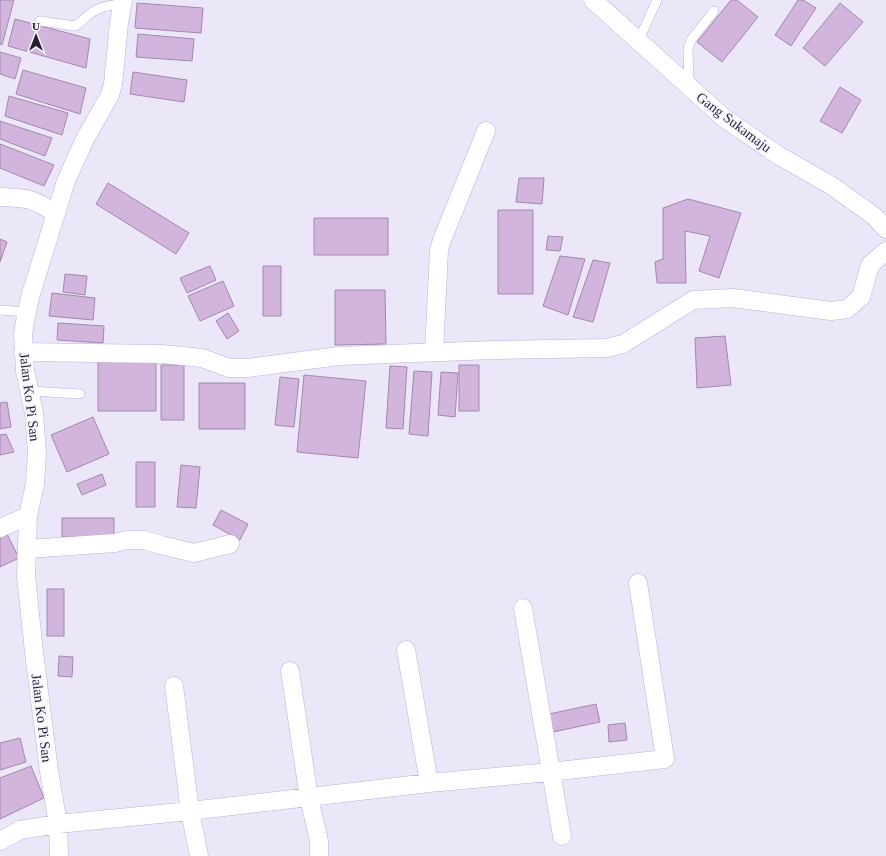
<svg xmlns="http://www.w3.org/2000/svg" width="886" height="856" font-family="Georgia,serif">
	<style>
		.building { fill: #d1b5dc; stroke: #a388ad }
		.lines { fill: none; stroke-linecap: round; stroke-linejoin: round }
		.lane-casing { stroke: #bcb0dc; stroke-width: 10 }
		.street-casing { stroke: #bcb0dc; stroke-width: 19 }
		.lane { stroke: #fff; stroke-width: 9 }
		.street { stroke: #fff; stroke-width: 18 }
		.labels { text-anchor: middle; stroke-width: 4; stroke-linejoin: round; paint-order: stroke }
		.street-label { font-size: 14px; fill: #241f30; stroke: #f8f6ff }
	</style>
	<rect width="100%" height="100%" fill="#ebe7f9"/>
	<path class="building" d="M0,0H14L2,45L0,44Z
		M731,0H737L758,17L722,62L697,42Z
		M798,0H803L816,8L791,46L775,35Z
		M137,3L203,8L201,33L135,28Z
		M840,3L863,22L825,66L803,48Z
		M15,19L90,39L86,68L8,46Z
		M138,34L194,39L192,61L136,57Z
		M0,52L21,58L15,79L0,74Z
		M23,70L86,88L80,114L16,94Z
		M133,72L187,80L184,102L130,94Z
		M840,87L861,100L842,133L820,121Z
		M9,96L68,113L62,135L5,116Z
		M0,121L52,138L45,156L0,139Z
		M0,144L54,165L44,186L0,168Z
		M519,178H544L542,204L516,202Z
		M108,183L189,233L176,254L96,204Z
		M688,199L741,213L719,278L699,271L710,236L685,231L686,283H657L655,262L663,259V208Z
		M498,210H533V294H498Z
		M314,218H388V255H314Z
		M548,236L563,237L560,251L546,250Z
		M0,239L7,242L0,262Z
		M560,256L585,259L568,315L543,306Z
		M593,260L610,263L593,322L573,317Z
		M210,266L216,280L187,293L180,278Z
		M263,266H281V316H263Z
		M65,274L87,276L85,295L63,292Z
		M223,281L234,306L200,321L188,296Z
		M335,290H385L386,344L335,345Z
		M52,293L95,298L93,320L49,316Z
		M228,313L239,331L227,339L216,321Z
		M58,323L104,326L103,343L57,340Z
		M725,336L731,385L697,388L695,338Z
		M98,358H156V411H98Z
		M161,365H184V420H161Z
		M459,365H479V411H459Z
		M390,366L407,367L403,429L386,428Z
		M414,371L432,372L428,436L409,434Z
		M441,372L458,373L455,417L438,415Z
		M304,375L366,381L358,458L297,452Z
		M280,377L299,379L294,427L275,425Z
		M199,383H245V429H199Z
		M7,402L11,427L0,429V403Z
		M93,417L109,454L67,472L51,435Z
		M6,434L14,452L0,455V435Z
		M136,462H155V507H136Z
		M181,465L200,467L196,508L177,507Z
		M102,474L106,485L82,495L77,484Z
		M221,510L248,524L240,540L213,525Z
		M62,518H114V537H62Z
		M4,528L19,558L0,567V530Z
		M47,589H64V636H47Z
		M59,656L73,657L72,677L58,676Z
		M596,704L600,722L553,732L549,714Z
		M625,723L627,740L609,742L608,725Z
		M20,738L26,762L0,770V743Z
		M31,766L44,798L0,819V778Z"/>
	<g class="lines">
		<g class="lane-casing">
			<path id="lane" d="M40,21L75,26C80,23 83,20 87,16C98,7 108,5 122,4
				M638,42L657,0
				M689,86L688,49L691,40L714,11
				M0,310L27,312
				M30,391L80,394"/>
		</g>
		<g class="street-casing">
			<path id="street" d="M593,0L724,118L778,155L832,186L874,216L886,229
				M0,197C26,198 33,198 55,213
				M23,352L162,354L202,358L229,368H247L339,356L493,350L607,348L623,344L693,300L733,298L831,311L847,309L861,297L870,265L886,251
				M434,352L439,250L442,240L486,131
				M0,528L28,516
				M27,549L115,543L127,540H144L161,545L194,553L230,544
				M523,608L562,836
				M406,650L429,783L550,772L665,759L638,583
				M290,671L309,798L319,841V856
				M174,686L190,811L199,856
				M0,841L20,830L58,824L190,811L429,783
				M59,856L58,824L49,771L34,652L26,576L28,516L35,484L37,453L34,413L25,371L23,334L26,316L31,294L66,181L85,139L110,95L113,84L119,23L123,0"/>
		</g>
		<use href="#lane" class="lane"/>
		<use href="#street" class="street"/>
	</g>
	<g class="labels">
		<g class="street-label">
			<text transform="translate(734 122) rotate(37)" y="5">Gang Sukamaju</text>
			<text transform="translate(30 397) rotate(83)" y="5">Jalan Ko Pi San</text>
			<text transform="translate(42 718) rotate(83)" y="5">Jalan Ko Pi San</text>
		</g>
	</g>
	<g transform="translate(36 36)" stroke="#f8f6ff" stroke-width="3" paint-order="stroke">
	<path d="M0-3L7 15L0 10L-7 15Z" fill="#241f30"/>
	<text y="-6" font-size="11" font-weight="bold" text-anchor="middle" fill="#241f30">U</text>
	</g>
</svg>
